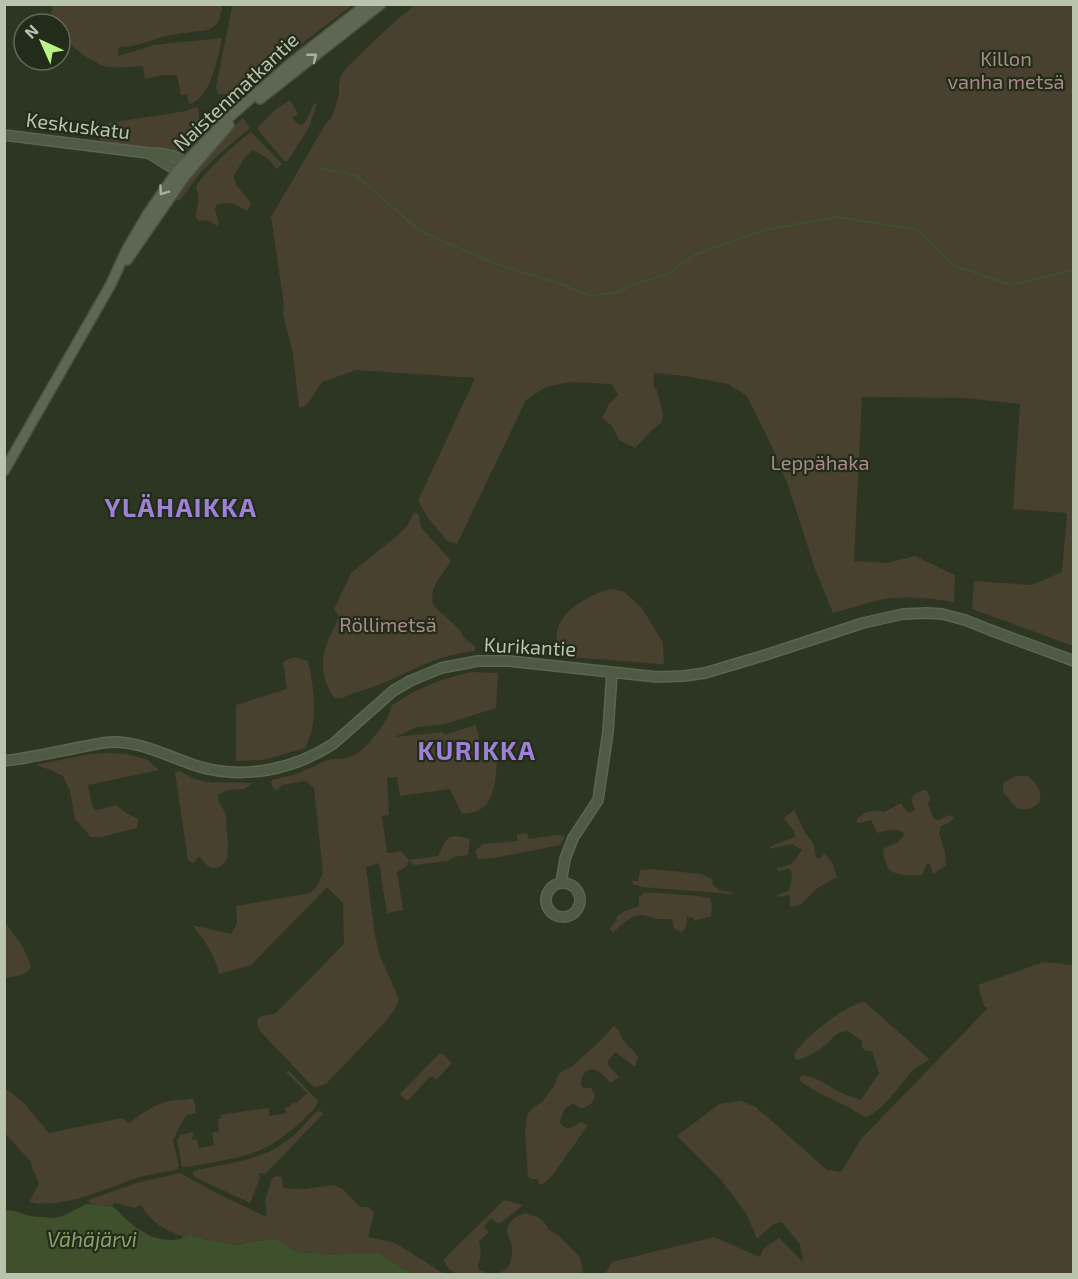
<svg xmlns="http://www.w3.org/2000/svg" width="1078" height="1279" font-family="'Exo 2',sans-serif">
	<style>
		.green { fill: #48412f }
		.water { fill: #3f502c }
		.lines { fill: none; stroke-linecap: round; stroke-linejoin: round }
		.stream { stroke: #3f502c; stroke-width: 2 }
		.secondary-casing { stroke: #5c6552; stroke-width: 12 }
		.primary-casing { stroke: #4a5441; stroke-width: 12 }
		.secondary { stroke: #4e5a43; stroke-width: 9 }
		.primary { stroke: #5e6753; stroke-width: 9 }
		.oneway { stroke: #a7b19d }
		.labels { text-anchor: middle; stroke-width: 4.5; stroke-linejoin: round; paint-order: stroke }
		.park-label { font-size: 20px; fill: #a98a86; stroke: #232c1a }
		.street-label { font-size: 20px; fill: #b9c4af; stroke: #232c1a }
		.water-label { font-size: 21px; font-style: italic; fill: #88a16a; stroke: #232c1a }
		.district-label { font-size: 26px; font-weight: bold; letter-spacing: 1.5px; fill: #9d81d6; stroke: #232c1a }
	</style>
	<rect width="100%" height="100%" fill="#2d3622"/>
	<path class="green" d="M221,4L222,8L219,21L216,25L208,30L169,35L133,46L119,47L118,56L154,45L222,38C218,57 211,99 189,104L187,94L181,95L177,75H162L145,79L143,66L118,68L103,66L86,57L72,46L66,35L60,33V24H33L50,16L53,8L49,5Z
		M236,5V4L352,5L295,49L243,93V96L241,98L233,95L218,94L216,87L232,7Z
		M415,5H1073V646L972,609L974,581L1032,585L1062,572L1067,513L1013,509L1020,404L964,398L862,397L854,561L887,563L915,556L955,575L954,602C930,598 902,595 878,600C863,604 848,609 833,613L815,569L788,485L771,445L747,396L728,384L685,376L654,373V387L657,391L663,413L662,422L652,430L635,448L619,440L612,426L602,418L609,404L618,395L612,384L569,382L546,387L526,400L457,544L447,541L429,519L418,501L475,378L356,370L322,382L306,406L299,408L293,353L283,314L284,305L271,217L325,125L331,118L334,111L339,95V85L341,75L349,65L391,25Z
		M290,100L298,114L292,118L298,124L302,125C308,120 310,111 314,104L317,103L309,127L287,162L283,160L258,130V127L275,110Z
		M196,107L198,108L200,126L195,131L200,136C196,140 193,146 187,149C174,157 119,144 103,141L99,139L98,130L103,124L186,111Z
		M243,118L250,128L218,155L201,172L181,199L178,201L175,199L174,197L219,140Z
		M251,132L282,164L277,169L267,158L253,150L245,157L234,176L236,185L251,203L247,211L233,203L217,204L215,210L219,223L217,226L207,220L199,221L196,218C196,205 201,201 196,187C204,172 237,142 251,132Z
		M414,512L419,515L421,527L450,560V563L437,581L433,589L432,599L434,606L460,630L464,638L475,646V651C440,655 421,666 390,680C375,687 358,691 342,698H334C314,666 324,648 339,617L334,609L351,573L398,535L407,526Z
		M612,589L623,591L642,608L663,643L664,664H658L545,655L544,652L558,650C557,644 556,637 557,631C562,609 592,593 612,589Z
		M294,657L308,661C314,688 319,723 305,748L264,760L236,761V705L287,689L283,662Z
		M471,672L498,673L496,708L445,724L417,727L395,737L443,732L444,735L476,725L482,755H498C495,773 497,803 477,811C473,813 467,813 462,814L450,789L400,796L397,777L387,778C388,791 388,802 389,815L382,816L387,853L401,851L409,860L438,856C448,836 447,833 470,839L468,855L454,857L448,861L414,865L409,860L407,866L397,872L403,910L387,913L379,863L366,867L375,936L380,956L399,999L396,1007L387,1020L326,1084L316,1087L311,1085L259,1030L257,1022L259,1017L276,1013L344,944L343,903L327,887L251,965L219,974C214,953 205,941 192,925L231,934L237,923L236,906L310,893L316,888L323,873L314,788L306,781L282,785L279,789L274,790L271,783L272,780C284,777 296,774 308,769C314,767 319,763 325,761C335,757 345,761 356,754C367,748 391,718 391,706C417,688 440,679 471,672Z
		M108,753L127,754L148,760L159,770L88,785L92,805L94,809L99,810L116,805L126,813L138,819L137,828L101,837H91L75,819L70,791L63,776L51,770L35,765L90,754Z
		M179,771L195,779L205,782L252,783L244,789L227,790L218,795C219,808 222,804 225,813C227,818 226,826 227,832C228,844 232,867 214,868C207,868 204,861 200,857L197,858L194,863L188,860L175,772Z
		M1016,776H1028C1036,783 1042,791 1040,802C1034,808 1023,813 1015,806C1011,803 1009,797 1004,794L1003,788L1004,782Z
		M926,790L931,798L928,803L933,818L938,820L950,815L954,818L949,823L941,826L939,833L945,852L946,865L933,874L930,864L927,863L922,875C913,876 894,876 888,868C885,863 884,855 883,849C890,845 901,843 904,834C897,826 887,831 877,833L871,820L860,823H857V819C865,811 873,809 884,812L901,803L904,808L909,813L915,810L911,799C915,793 919,791 926,790Z
		M794,810L805,832L813,843L816,857L817,858H820L824,854C832,858 834,868 837,877L816,889L800,905L790,907V895L777,897V895L789,891L792,877L791,870L789,869L777,871V868C782,867 790,866 794,861C797,858 799,854 802,850L792,844L769,849L773,845L795,837L794,831L784,818Z
		M527,833L529,839L557,835L565,836L561,844L556,846L493,858L478,859L475,851L483,844L517,841V835Z
		M652,869L702,874L713,880L712,883C716,891 724,891 732,892L731,894L642,887L633,884L632,881H638L640,870Z
		M644,892L699,896L710,898L712,905L711,916L694,921V918L687,917L686,927L682,932L678,931L674,928L672,919H657L643,915L634,916L622,924L613,933L610,928L616,921L617,916L625,911L639,906V896L643,895Z
		M4,921L23,947L31,966C27,976 15,976 5,978Z
		M1044,962L1073,965V1274H602L607,1271L612,1262L714,1237L760,1257L763,1249L779,1238L803,1262L800,1244L782,1222L774,1224L757,1239L746,1213L721,1180L677,1136L719,1104L741,1101L756,1107L827,1170L841,1172L861,1139L988,1008L984,1006L978,985Z
		M863,1002L866,1003L929,1059C925,1064 918,1065 913,1070C900,1084 884,1110 866,1117C857,1114 852,1108 844,1105C829,1098 814,1091 800,1081V1077L802,1075C819,1078 823,1083 838,1091C845,1095 853,1097 861,1100L879,1073L872,1051L864,1050L862,1047V1041L848,1031C833,1033 835,1037 824,1046C817,1052 807,1057 798,1060L795,1058V1053C806,1036 843,1007 863,1002Z
		M614,1026C620,1030 619,1032 622,1038C625,1044 634,1050 638,1057L635,1067L615,1052L608,1061V1065L619,1077L612,1082H610C606,1078 602,1073 598,1071C588,1065 580,1076 581,1085L584,1088H591L595,1095C594,1103 588,1106 582,1109C582,1109 574,1104 574,1104C565,1104 561,1116 560,1123C569,1134 573,1125 582,1122L588,1125L552,1176L543,1184H539L538,1179H532L528,1177L525,1134L527,1115L533,1108L543,1101L554,1086L559,1074L564,1070L570,1068L599,1042Z
		M439,1054H443L452,1063L436,1080L433,1077H430L407,1101L400,1094Z
		M288,1071L291,1073L318,1101C316,1108 310,1113 304,1119C273,1148 256,1155 214,1162C204,1164 192,1167 182,1167L177,1140L181,1135L193,1132L192,1140L197,1139L199,1148L214,1145L212,1133L219,1131L218,1119H221L220,1115L269,1108V1116L286,1113L285,1108L290,1106L294,1102L296,1104L307,1093L286,1072Z
		M5,1088L25,1104L49,1133L122,1118L129,1123C141,1114 154,1105 168,1101C177,1099 185,1101 193,1098L195,1104L196,1113L187,1115L182,1122L173,1140L179,1166L176,1170C163,1173 148,1174 134,1179C105,1189 60,1210 29,1202L39,1184C37,1176 31,1169 31,1162L5,1133Z
		M321,1111L323,1114L265,1174L258,1173L260,1177L250,1203L199,1179L194,1176L192,1172L196,1170C229,1164 262,1160 289,1139C299,1132 307,1121 316,1112Z
		M180,1173L220,1195L267,1217L265,1201L272,1178L277,1176L282,1177L283,1188L305,1189L334,1185L343,1189L360,1207H369L374,1213L368,1237L395,1243L432,1266L444,1274L414,1273L400,1267L354,1253L328,1255L315,1252L300,1253L276,1239L255,1241L238,1245L208,1240L191,1235L183,1239L182,1236C163,1230 151,1222 141,1205L134,1208L115,1203L112,1206L91,1204L88,1200L140,1182Z
		M504,1200L523,1205L502,1222L497,1223L491,1218L484,1227L489,1232L479,1241C481,1250 482,1257 478,1265L479,1270L490,1274H456L450,1270L444,1261L446,1257Z
		M525,1213L538,1217L545,1223L549,1230L558,1235L579,1256L582,1265L583,1274H495C499,1273 505,1271 508,1267C512,1261 513,1250 511,1243C510,1238 506,1234 507,1229C508,1221 518,1215 525,1213Z"/>
	<path class="water" d="M86,1204C90,1204 111,1206 113,1207C118,1210 123,1217 127,1220C144,1236 168,1247 191,1235L208,1240L238,1245L255,1241L276,1239L300,1253L315,1252L328,1255L354,1253L379,1254L400,1267L414,1273H420L423,1274H5V1210L15,1211L29,1216L55,1218L65,1215Z"/>
	<g class="lines">
		<path class="stream" d="M320,168L357,176L420,231L496,264L558,283L591,296L619,292L634,284L668,274L694,255L764,230L838,217L919,230L955,266L1011,285L1074,270"/>
		<g class="secondary-casing">
			<path id="secondary" d="M4,135L148,153C163,153 178,155 190,165
				M150,154L184,175
				M4,761C30,758 56,752 81,747C92,745 103,742 113,742C143,742 169,757 197,766C243,780 293,770 333,744L393,691L410,681L441,668L478,661H509L657,677L684,676L705,673L762,656L863,623L903,614L927,613L942,614L965,620L990,630L1074,661
				M546 900a17 17 0 1 1 34 0a17 17 0 1 1-34 0Z
				M561,883L565,859L573,838L598,800L608,732L612,672"/>
		</g>
		<g class="primary-casing">
			<path id="primary" d="M260,99L381,4
				M127,260L185,176L229,125
				M4,471L111,284L126,251L147,215L178,170L225,121L291,63L367,4"/>
		</g>
		<use href="#secondary" class="secondary"/>
		<use href="#primary" class="primary"/>
	</g>
	<defs><path id="oneway-chevron" d="M-2-3.5L2.5 0L-2 3.5" fill="none" stroke-width="1.6" stroke-linecap="round" stroke-linejoin="round" transform="scale(1.5)"/></defs>
	<g class="oneway">
		<use href="#oneway-chevron" transform="translate(313 57) rotate(-39)"/>
		<use href="#oneway-chevron" transform="translate(163 191) rotate(125)"/>
	</g>
	<g class="labels">
		<g class="park-label">
			<text x="1006" y="66">Killon<tspan x="1006" dy="23">vanha metsä</tspan></text>
			<text x="820" y="470">Leppähaka</text>
			<text x="388" y="632">Röllimetsä</text>
		</g>
		<g class="street-label">
			<text transform="translate(236 92) rotate(-43)" y="7">Naistenmatkantie</text>
			<text transform="translate(78 126) rotate(7)" y="7">Keskuskatu</text>
			<text transform="translate(530 647) rotate(3)" y="7">Kurikantie</text>
		</g>
		<g class="water-label">
			<text x="92" y="1247">Vähäjärvi</text>
		</g>
		<g class="district-label">
			<text x="181" y="517">YLÄHAIKKA</text>
			<text x="477" y="760">KURIKKA</text>
		</g>
	</g>
	<rect width="1078" height="1279" fill="none" stroke="#b9c4af" stroke-width="12"/>
	<g transform="translate(42 42) rotate(315)"><circle r="28" fill="#232c1a" stroke="#5f6956" stroke-width="1.5"/>
	<path d="M0-4.5L10 22L0 15L-10 22Z" fill="#bcf187"/>
	<text y="-9" font-size="16" font-weight="bold" text-anchor="middle" fill="#b9c4af">N</text>
	</g>
</svg>
